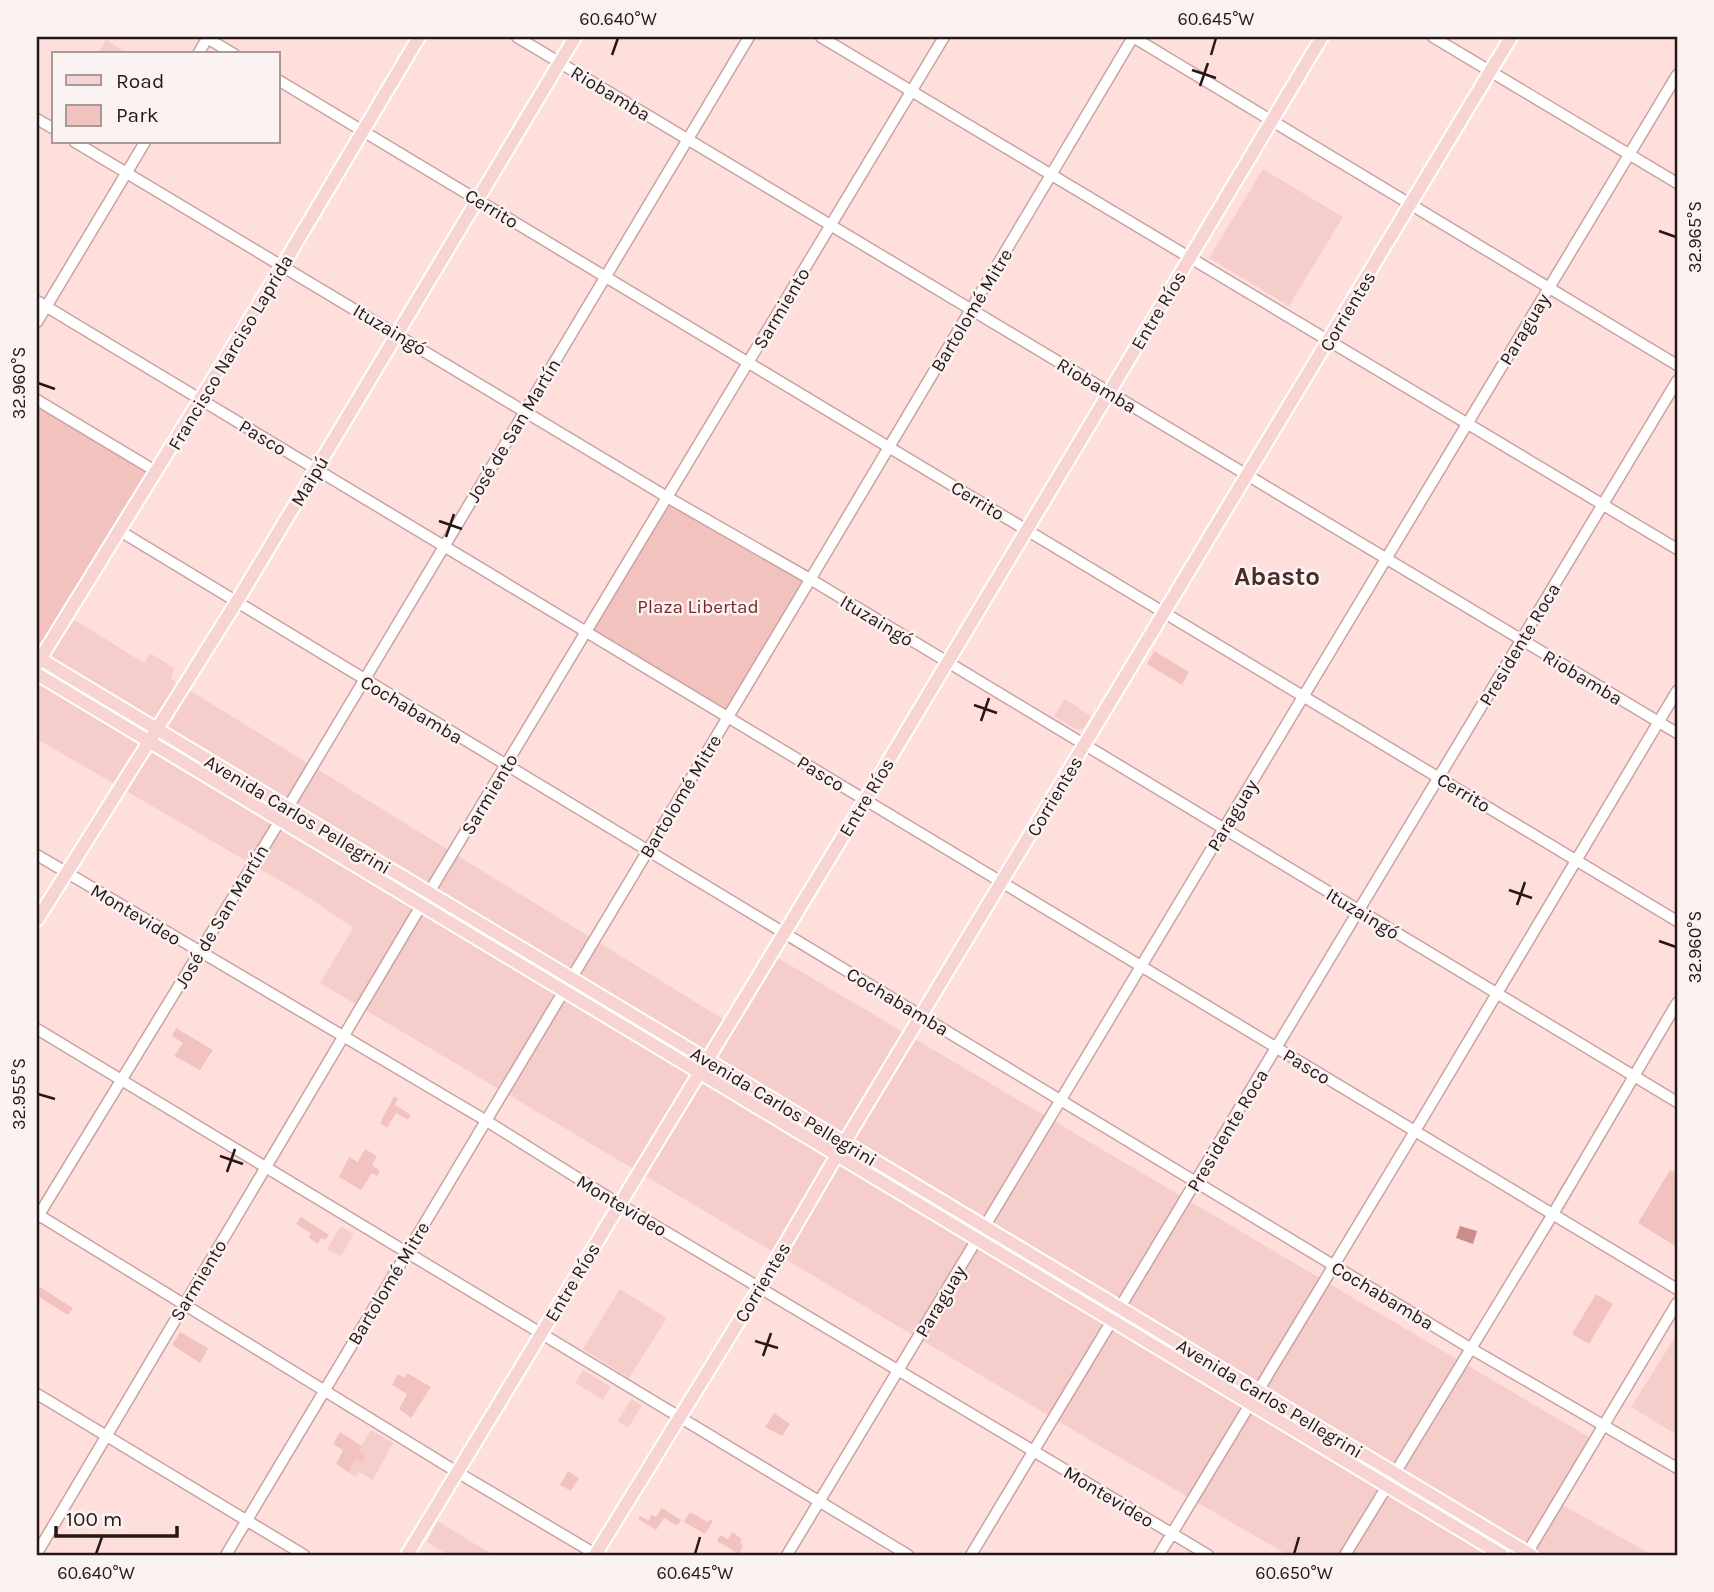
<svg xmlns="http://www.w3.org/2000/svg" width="1714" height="1592" font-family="Karla,sans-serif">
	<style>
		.built { fill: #f5cecb }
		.green { fill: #f2c2bf }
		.water { fill: #cc8d89 }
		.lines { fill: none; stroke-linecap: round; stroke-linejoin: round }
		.minor-casing { stroke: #c9a3a0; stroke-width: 13 }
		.major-casing { stroke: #fff; stroke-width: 16 }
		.minor { stroke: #fff; stroke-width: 10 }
		.major { stroke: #f7d4d1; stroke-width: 12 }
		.ticks { fill: none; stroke: #261817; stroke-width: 2.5 }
		.labels { text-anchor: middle; stroke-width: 5; stroke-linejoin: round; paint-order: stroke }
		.street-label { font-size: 19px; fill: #261817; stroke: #fbf2f2 }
		.park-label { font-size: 19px; fill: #772a2a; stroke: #fbf2f2 }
		.district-label { font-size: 26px; font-weight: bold; fill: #482a28; stroke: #fbf2f2 }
		.neatline { fill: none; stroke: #261817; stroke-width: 2.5 }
		.ticks-label { font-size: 18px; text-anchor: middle; fill: #261817 }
	</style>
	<rect width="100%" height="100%" fill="#ffdfdc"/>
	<path class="built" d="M106,40L129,54H97Z
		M1263,169L1343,217L1289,306L1209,258Z
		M75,620L144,663L150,653L174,668L171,679L736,1027L778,958L1599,1443L1553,1500L1653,1555H1288L1110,1452L320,983L353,928L308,897L37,739V656L41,658Z
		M1065,699L1091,716L1083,729L1077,730L1054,716Z
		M341,1226L354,1234L341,1256L327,1249Z
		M620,1289L667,1318L629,1378L583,1349Z
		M1677,1334V1435L1631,1407Z
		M583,1370L611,1387L603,1400L575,1383Z
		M632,1399L642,1406L628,1428L617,1421Z
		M371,1430L393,1443L373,1480L358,1472L356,1477L348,1472L356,1459L363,1462L366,1456L358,1451Z
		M438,1521L475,1544L494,1555H448L427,1542Z"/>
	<path class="green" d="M37,400L157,472L41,658L1531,1555H1502L37,674Z
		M667,497L810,579L728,717L587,632Z
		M1154,651L1189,672L1182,685L1147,664Z
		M176,1028L213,1050L200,1070L174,1056L183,1043L172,1036Z
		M394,1096L398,1099L395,1105L411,1115L408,1120L396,1113L387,1128L380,1123Z
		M365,1149L377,1156L372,1165L380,1171L377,1176L372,1173L361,1190L339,1177L349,1157L358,1162Z
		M1670,1170L1677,1173V1247L1638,1223Z
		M301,1217L329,1235L325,1240L321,1238L318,1244L309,1238L311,1233L296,1224Z
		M37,1285L73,1308L68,1315L37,1296Z
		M1596,1294L1613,1304L1589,1344L1572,1334Z
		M180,1332L208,1348L200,1363L172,1345Z
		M407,1373L431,1387L411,1418L399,1409L407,1394L392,1385L398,1374L405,1378Z
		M774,1413L790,1424L782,1436L765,1427Z
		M340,1432L362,1446L359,1451L366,1456L362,1463L356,1459L348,1472L336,1464L343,1450L333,1444Z
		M568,1471L579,1478L571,1491L560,1485Z
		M662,1508L681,1520L677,1526L664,1518L656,1530L638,1519L640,1516L649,1521L651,1515L656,1517Z
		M690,1512L708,1522L710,1519L713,1521L705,1534L684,1522Z
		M732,1532L742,1539L740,1543L743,1546L739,1554L717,1541L720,1535L728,1539Z"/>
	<path class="water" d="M1460,1226L1477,1231L1473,1244L1456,1238Z"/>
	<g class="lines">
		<g class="minor-casing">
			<path id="minor" d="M205,37L234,54
				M517,37L1677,733
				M821,37L1677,549
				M1133,37L1677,365
				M1433,37L1677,183
				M198,54L208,37
				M278,80L1677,921
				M37,119L54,129
				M75,142L667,497L810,579L1677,1102
				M37,301L1677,1289
				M37,322L145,142
				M37,400L157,472
				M120,531L1470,1348L1677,1468
				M37,855L485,1120L619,1204L1208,1555
				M37,1029L908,1555
				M37,1214L457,1472L597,1555
				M37,1218L284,814L749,37
				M37,1394L304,1555
				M37,1553L425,899L944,37
				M226,1555L801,595L1133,37
				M787,1555L1677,75
				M971,1555L1677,381
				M1159,1555L1415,1131L1677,691
				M1345,1555L1553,1214L1677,1003
				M1526,1555L1677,1303"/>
		</g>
		<g class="major-casing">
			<path id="major" d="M37,657L1531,1555
				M37,664L283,265L419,37
				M37,674L1502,1555
				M37,920L236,603L575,37
				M407,1555L865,800L1322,37
				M595,1555L760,1287L844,1143L1511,37"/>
		</g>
		<use href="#minor" class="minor"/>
		<use href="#major" class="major"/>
	</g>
	<path class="ticks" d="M612,55L618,38M1211,55L1216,38M1192,70L1216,78M1200,86L1208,63M1659,231L1676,237M38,383L55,389M439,521L462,529M446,537L454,514M974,705L997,713M981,721L989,698M1509,890L1532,898M1517,905L1525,882M1659,941L1676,947M38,1094L55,1099M220,1156L243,1164M227,1172L235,1149M755,1341L778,1348M763,1356L771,1333M96,1554L102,1537M695,1554L700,1537M1294,1554L1299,1537"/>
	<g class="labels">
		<g class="street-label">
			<text transform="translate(611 93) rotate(31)" y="7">Riobamba</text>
			<text transform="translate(492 208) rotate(31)" y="7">Cerrito</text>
			<text transform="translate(781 308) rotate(-59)" y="7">Sarmiento</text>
			<text transform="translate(971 310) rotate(-59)" y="7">Bartolomé Mitre</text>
			<text transform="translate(1158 310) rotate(-59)" y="7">Entre Ríos</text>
			<text transform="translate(1347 311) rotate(-59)" y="7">Corrientes</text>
			<text transform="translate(390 329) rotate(31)" y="7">Ituzaingó</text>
			<text transform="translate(1524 329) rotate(-59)" y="7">Paraguay</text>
			<text transform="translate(230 352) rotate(-59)" y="7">Francisco Narciso Laprida</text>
			<text transform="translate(1097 385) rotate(31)" y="7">Riobamba</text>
			<text transform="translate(513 430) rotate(-59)" y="7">José de San Martín</text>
			<text transform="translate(263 437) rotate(31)" y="7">Pasco</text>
			<text transform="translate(309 481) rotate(-59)" y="7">Maipú</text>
			<text transform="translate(978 500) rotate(31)" y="7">Cerrito</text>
			<text transform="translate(877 620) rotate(31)" y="7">Ituzaingó</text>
			<text transform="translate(1519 644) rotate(-59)" y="7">Presidente Roca</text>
			<text transform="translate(1583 677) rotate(31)" y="7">Riobamba</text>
			<text transform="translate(412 709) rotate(31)" y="7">Cochabamba</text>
			<text transform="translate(821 773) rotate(31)" y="7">Pasco</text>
			<text transform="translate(1464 792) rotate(31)" y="7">Cerrito</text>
			<text transform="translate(489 794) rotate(-59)" y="7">Sarmiento</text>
			<text transform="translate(680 796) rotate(-59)" y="7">Bartolomé Mitre</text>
			<text transform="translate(1054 796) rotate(-59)" y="7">Corrientes</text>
			<text transform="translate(866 797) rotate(-59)" y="7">Entre Ríos</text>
			<text transform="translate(298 814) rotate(31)" y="7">Avenida Carlos Pellegrini</text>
			<text transform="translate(1232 815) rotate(-59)" y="7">Paraguay</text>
			<text transform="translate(1363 913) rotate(31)" y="7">Ituzaingó</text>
			<text transform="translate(136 914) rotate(31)" y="7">Montevideo</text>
			<text transform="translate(221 916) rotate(-59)" y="7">José de San Martín</text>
			<text transform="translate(898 1001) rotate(31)" y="7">Cochabamba</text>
			<text transform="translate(1307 1066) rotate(31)" y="7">Pasco</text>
			<text transform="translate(784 1106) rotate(31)" y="7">Avenida Carlos Pellegrini</text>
			<text transform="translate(1227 1130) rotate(-59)" y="7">Presidente Roca</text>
			<text transform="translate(622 1205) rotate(31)" y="7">Montevideo</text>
			<text transform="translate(198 1280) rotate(-59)" y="7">Sarmiento</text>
			<text transform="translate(572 1282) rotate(-59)" y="7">Entre Ríos</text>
			<text transform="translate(762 1282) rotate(-59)" y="7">Corrientes</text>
			<text transform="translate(388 1283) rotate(-59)" y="7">Bartolomé Mitre</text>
			<text transform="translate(1383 1295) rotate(31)" y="7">Cochabamba</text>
			<text transform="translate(940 1301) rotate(-59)" y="7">Paraguay</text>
			<text transform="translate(1270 1398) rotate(31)" y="7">Avenida Carlos Pellegrini</text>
			<text transform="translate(1109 1496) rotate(31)" y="7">Montevideo</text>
		</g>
		<g class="park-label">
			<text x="698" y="613">Plaza Libertad</text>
		</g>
		<g class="district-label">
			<text x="1277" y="585">Abasto</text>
		</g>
	</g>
	<rect width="1714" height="1592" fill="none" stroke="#fbf2f2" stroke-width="77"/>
	<rect x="52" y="52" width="228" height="91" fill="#fbf2f2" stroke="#a69b9a" stroke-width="2"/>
	<rect x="66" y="75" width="35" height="10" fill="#f7d4d1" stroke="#a69b9a" stroke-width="2"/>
	<text x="116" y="88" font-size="21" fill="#261817">Road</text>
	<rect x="66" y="105" width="35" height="21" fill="#f2c2bf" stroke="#a69b9a" stroke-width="2"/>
	<text x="116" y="122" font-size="21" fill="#261817">Park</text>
	<path d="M56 1526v10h121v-10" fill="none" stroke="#261817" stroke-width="3.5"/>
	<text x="66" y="1526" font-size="21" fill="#261817" stroke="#fbf2f2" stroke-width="5" paint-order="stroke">100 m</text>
	<rect x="38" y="38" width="1638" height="1516" class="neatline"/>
	<g class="ticks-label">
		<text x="618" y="25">60.640°W</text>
		<text x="1216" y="25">60.645°W</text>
		<text transform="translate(1695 237) rotate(-90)" y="6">32.965°S</text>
		<text transform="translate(19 383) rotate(-90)" y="6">32.960°S</text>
		<text transform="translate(1695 947) rotate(-90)" y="6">32.960°S</text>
		<text transform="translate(19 1094) rotate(-90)" y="6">32.955°S</text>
		<text x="96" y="1579">60.640°W</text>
		<text x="695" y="1579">60.645°W</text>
		<text x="1294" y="1579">60.650°W</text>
	</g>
</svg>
